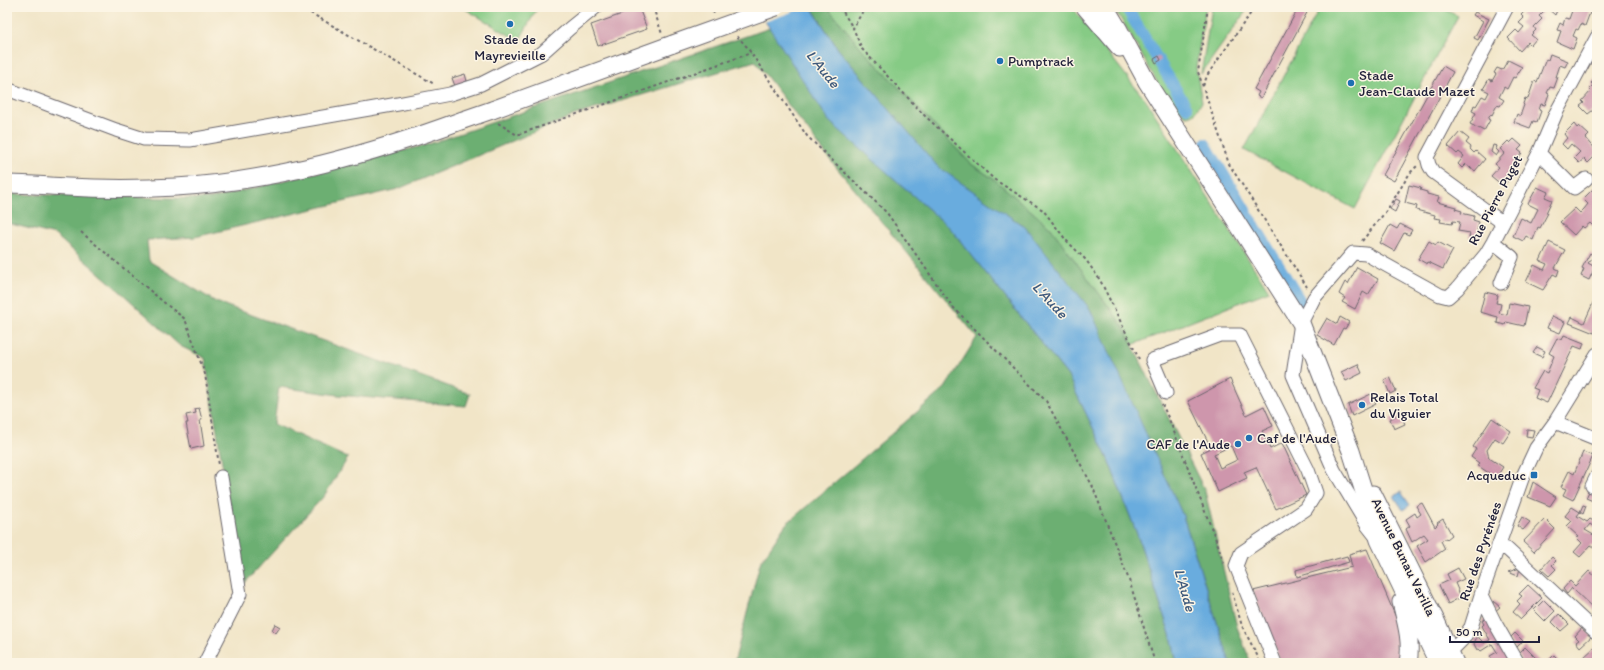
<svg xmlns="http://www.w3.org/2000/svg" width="1604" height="670" font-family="Itim,sans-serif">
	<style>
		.green { fill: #86cb85; stroke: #547660 }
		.forest { fill: #6caf72; stroke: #476856 }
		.water { fill: #69acde; stroke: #46678c }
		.pier { fill: #f1e5c7 }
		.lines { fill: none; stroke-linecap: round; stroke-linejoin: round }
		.canal { stroke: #69acde; stroke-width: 12 }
		.building { fill: #ce96ac; fill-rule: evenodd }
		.minor-casing { stroke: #6a666c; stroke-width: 15 }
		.major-casing { stroke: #6a666c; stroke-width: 19 }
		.path { stroke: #6a666c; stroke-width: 2; stroke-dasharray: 3 3; stroke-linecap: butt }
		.minor { stroke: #fff; stroke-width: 13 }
		.major { stroke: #fff; stroke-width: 17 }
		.major-bridge-casing { stroke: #6a666c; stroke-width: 19; stroke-linecap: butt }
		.major-bridge { stroke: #fff; stroke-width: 17 }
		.poi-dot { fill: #1f6fb2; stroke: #fcf5e5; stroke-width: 1.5 }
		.labels { text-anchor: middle; stroke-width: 3; stroke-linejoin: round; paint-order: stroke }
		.poi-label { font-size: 14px; fill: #22223b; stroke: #fcf5e5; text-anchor: start }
		.street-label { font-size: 14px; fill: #22223b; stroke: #fcf5e5 }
		.water-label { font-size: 15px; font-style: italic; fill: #3e597c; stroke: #fcf5e5 }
	</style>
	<rect width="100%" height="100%" fill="#fcf5e5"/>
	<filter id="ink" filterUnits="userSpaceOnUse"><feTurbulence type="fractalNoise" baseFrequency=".025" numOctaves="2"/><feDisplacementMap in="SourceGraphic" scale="8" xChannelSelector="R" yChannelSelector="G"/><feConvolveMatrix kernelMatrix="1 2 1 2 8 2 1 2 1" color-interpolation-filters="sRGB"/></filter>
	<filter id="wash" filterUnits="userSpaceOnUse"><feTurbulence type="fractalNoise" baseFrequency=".012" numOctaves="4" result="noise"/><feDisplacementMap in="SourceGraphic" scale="16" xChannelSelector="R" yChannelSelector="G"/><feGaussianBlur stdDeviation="0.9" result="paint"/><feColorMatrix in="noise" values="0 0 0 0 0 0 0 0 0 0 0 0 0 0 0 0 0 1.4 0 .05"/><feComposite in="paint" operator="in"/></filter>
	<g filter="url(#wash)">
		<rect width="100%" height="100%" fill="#f1e5c7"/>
		<path class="green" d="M462,7H538L519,41Z
			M827,7H1072L1147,102L1269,291L1132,345L1123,326L1050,227L995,180L971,164L862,49Z
			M1114,7H1206L1196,68L1202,102L1194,114L1187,116L1184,115L1167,99Z
			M1212,7H1249L1201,74Z
			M1320,7H1440L1458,16L1355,209L1244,150Z"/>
		<path class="forest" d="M814,7H827L862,49L971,164L995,180L1050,227L1123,326L1205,491L1237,627L1251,663H1230L1183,516L1025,227L938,168L838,49L812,8Z
			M770,28L830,121L950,228L1068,376L1108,459L1137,534L1172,640L1177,663H734L760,563L786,524L945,388L977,337L831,161L755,61L575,115L398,189L195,237L147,240L149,261L216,302L470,394L466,406L338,395L279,387L274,424L348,458L324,496L242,586L205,358L180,346L113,285L55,235L7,223V194L210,199L426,145Z"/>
		<path class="water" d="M756,7H811L838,49L938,167L1025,227L1090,309L1183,516L1230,663H1177L1172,640L1137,534L1108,459L1068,376L950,228L829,121Z
			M1401,492L1410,505L1403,510L1394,496Z"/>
		<path class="pier" d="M754,7H806L764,22Z"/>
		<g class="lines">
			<path class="canal" d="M1126,7L1187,108
				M1205,144L1300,301"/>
		</g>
		<g id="blocks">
			<path class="building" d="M1299,7L1304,8L1305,7H1310L1261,98L1257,96L1259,92L1254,89Z
				M1529,7L1558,8L1555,15L1547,8L1539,16L1542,19L1534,27L1536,30L1531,35L1536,39L1531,45L1528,42L1520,51L1508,38L1516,30L1519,33L1524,27L1519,23L1524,18L1521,15Z
				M1579,7H1592L1585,26L1581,24L1578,30L1576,29L1573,36L1577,38L1573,49L1557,42L1561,31L1557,30L1560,23L1563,25L1565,18L1569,19L1573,8L1578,10Z
				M639,8L647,29L598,46L591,25Z
				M1475,12L1489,19L1478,40L1474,38L1483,21L1473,15Z
				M1550,54L1568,61L1565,67L1560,65L1556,77H1558L1554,88L1550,87L1547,93L1549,94L1545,105L1541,104L1539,110L1541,111L1537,122L1533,121L1530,128L1514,122L1517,114L1520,116L1524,105L1523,104L1525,98L1528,99L1534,81L1537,82L1546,59L1548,60Z
				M1159,56L1161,60L1156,63L1154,59Z
				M1508,60L1522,67L1515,78L1513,77L1507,89L1504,87L1499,97L1504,100L1500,106L1497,105L1492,115L1491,114L1488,119L1490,120L1484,131L1470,124L1476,113L1472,111L1474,105L1476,106L1482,96L1486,98L1489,92L1483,89L1489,79L1492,81L1496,74L1494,73L1497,68L1502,70Z
				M1443,66L1453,72L1394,181L1383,175Z
				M465,74L467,81L455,86L452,78Z
				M1597,77V107L1588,114L1580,106L1584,103L1582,101L1591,91L1589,89L1593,85L1591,83Z
				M1574,124L1577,128L1579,126L1589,135L1586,138L1597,151V154L1588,163L1584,159L1579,163L1574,158L1580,152L1571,144L1567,149L1562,144L1567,138L1564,134Z
				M1460,132L1469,139L1466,143L1471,147L1470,149L1474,153L1476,151L1485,159L1475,171L1466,164L1462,168L1458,164L1464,156L1459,152L1457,154L1448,146Z
				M1514,139L1522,146L1518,150L1522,153L1518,158L1520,159L1511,169L1513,170L1510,174L1512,176L1503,186L1491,176L1499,167L1495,164L1505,153L1500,149L1508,141L1510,143Z
				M1493,145L1497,146L1496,149L1499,152L1496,156L1491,152Z
				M1409,185L1421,188L1420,190L1427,192V194L1439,197L1437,202L1456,207L1455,209L1462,211L1461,213L1474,216L1473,220L1479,222L1476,238L1469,237L1470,233L1458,231L1460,222L1453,221L1452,224L1440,222L1441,219L1434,218L1435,215L1416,210L1417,206L1405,203Z
				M1597,185V207L1594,210L1597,213V216L1594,219L1597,221V225L1595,228L1590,223L1584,228L1582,226L1574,235L1560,222L1575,208L1580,213L1584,209L1588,204L1583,199Z
				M1537,187L1548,192L1545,197L1552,200L1546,213H1548L1540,228L1538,227L1533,240L1526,236L1523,241L1513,236L1521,218L1531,223L1538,209L1528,204Z
				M1396,199L1400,201L1395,212L1390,209Z
				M1400,224L1412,230L1409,235L1404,233L1394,251L1380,243L1390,225L1397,229Z
				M1429,241L1436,245L1438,242L1453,250L1443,269L1428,262L1427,264L1418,259Z
				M1549,242L1565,250L1555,268L1559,270L1557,276L1553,274L1543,290L1526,282L1534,265L1544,270L1547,264L1540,261Z
				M1590,253L1594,256L1588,263L1595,267L1589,280L1581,276L1584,269L1582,268Z
				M1357,267L1378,279L1368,295L1363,292L1355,309L1342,302L1345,298L1339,294L1345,282L1348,284Z
				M1485,292L1498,295L1496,303L1501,304L1499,313L1507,315L1509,303L1528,307L1524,326L1506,322L1505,325L1497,323L1498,317L1480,312Z
				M1597,294V327L1594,333L1569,323L1572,317L1584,323Z
				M1552,316L1565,322L1560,333L1547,328Z
				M1340,317L1349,322L1345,329L1343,328L1334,345L1317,335L1327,318L1337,324Z
				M1564,335L1584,343L1582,349L1574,346L1547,403L1535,398L1538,390L1533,388L1543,371L1547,373L1554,356L1549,353L1557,338L1562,340Z
				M1537,347L1545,351L1542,357L1533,353Z
				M1358,364L1362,373L1346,381L1341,372Z
				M1390,377L1396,391L1390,394L1384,380Z
				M1230,379L1246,415L1264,406L1273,426L1262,431L1270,449L1282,443L1306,495L1276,509L1256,467L1244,472L1247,478L1218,492L1201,453L1211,448L1188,401ZM1231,446L1237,460L1220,468L1214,454Z
				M1371,394L1376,404L1352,416L1348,405Z
				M199,408L202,420H200L204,446L191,449L186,423H188L186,415L196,413L195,409Z
				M1400,413L1405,424L1394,429L1390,419Z
				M1492,418L1511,431L1503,443L1495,438L1487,450L1489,458L1503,467L1496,478L1477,465L1479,463L1471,457L1476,449L1473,447Z
				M1527,429L1534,430L1532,437L1526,436Z
				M1583,452L1593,456L1573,500L1563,495L1566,489L1561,487L1569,471L1574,474Z
				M1533,482L1556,497L1550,506L1528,497Z
				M1590,489L1597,492L1593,501L1586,498Z
				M1422,503L1435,527L1438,524L1437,523L1443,519L1452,535L1447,539L1446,538L1441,541L1445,549L1426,562L1417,546L1428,539L1424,534L1412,542L1406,529L1410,526L1406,519L1415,513L1417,517L1421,514L1416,506Z
				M1583,505L1586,506L1583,514L1580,512Z
				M1572,507L1580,512L1577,516L1587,522L1590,519L1597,523L1594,527L1590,524L1585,530L1597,537V545L1596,544L1594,547L1591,545L1580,557L1574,552L1582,543L1577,538L1579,537L1567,526L1572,521L1565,516Z
				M1522,517L1530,522L1523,530L1517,526Z
				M1545,519L1555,529L1534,552L1523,542Z
				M1367,549L1402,632V657L1399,663H1281L1253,591L1352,567L1349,554Z
				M1347,556L1349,562L1297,577L1296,570Z
				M1552,557L1556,561L1552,565L1556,569L1549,576L1541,569Z
				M1458,568L1464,579L1455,583L1461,597L1448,604L1439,585L1450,580L1447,574Z
				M1520,568L1518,576L1508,572Z
				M1589,571L1597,578V608L1595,610L1572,588L1567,594L1563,589L1570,581L1575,586Z
				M1528,585L1542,598L1521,619L1513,612L1520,604L1517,601L1522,596L1519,594Z
				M1544,600L1555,611L1545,621L1534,610Z
				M1493,601L1500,607L1494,612Z
				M1559,614L1569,624L1561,631L1552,622Z
				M1487,618L1514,663H1494L1490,656L1497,652L1492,644L1481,651L1479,649L1477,650L1474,644L1477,636L1484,643L1490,640L1482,626L1484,624L1482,621Z
				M275,624L280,627L276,633L272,630Z
				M1583,627L1592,636L1580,647L1576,642L1579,640L1575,636Z
				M1515,633L1523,641L1515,649L1509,639Z
				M1596,646L1597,647V663H1588L1583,658Z
				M1525,647L1541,663H1523L1518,654Z
				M1554,655L1559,660L1556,663H1546Z"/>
		</g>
	</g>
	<g filter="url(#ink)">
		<use href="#blocks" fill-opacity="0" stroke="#6a666c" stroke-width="1"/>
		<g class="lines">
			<g class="minor-casing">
				<path id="minor" d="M7,89L116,130L144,139L190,140L398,104L450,94L481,84L542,53L570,28L596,7
					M1539,153L1574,188L1586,179
					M1503,223L1433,172L1429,165L1427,157L1507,7
					M1493,242L1512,257L1501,283
					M1166,393L1152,360L1220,335H1240L1308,470L1316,493L1306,509L1241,553L1236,566L1275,663
					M1555,422L1597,439
					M1592,486L1597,476
					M1374,534L1367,525L1334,470L1293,375L1301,323L1314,298L1353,253L1366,254L1440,295L1448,297L1457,289L1486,254L1493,242L1539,153L1556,113L1597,37
					M1498,546L1507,549L1597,633
					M1481,595L1495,623L1518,663
					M1444,658L1462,640L1471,627L1481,595L1523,476L1536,448L1555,422L1597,354
					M205,663L240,594L221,477"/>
			</g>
			<g class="major-casing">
				<path id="major" d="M1085,7L1120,48
					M1105,7L1119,30L1147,82L1301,323L1351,451L1379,540L1438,663
					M492,110L673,44
					M7,184C27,184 47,186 67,187C104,189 140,189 176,187C275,181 371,154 463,120
					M1373,494L1436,621L1455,663
					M1401,602C1406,622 1412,642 1408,663"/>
			</g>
			<path class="path" d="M300,7L434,84
				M653,7L662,34
				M708,7L716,15
				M840,7L853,28
				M874,7L863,11L853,28L862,49L925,116L995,180L1043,210L1066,240L1086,260L1100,280L1139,359
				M1208,7L1198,72L1229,164L1307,287
				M737,36L747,47L807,136L887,213L952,306L1046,401L1092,485L1129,580L1155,663
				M1203,86L1208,74L1255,7
				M498,123L517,135L751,53
				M81,232L167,305L185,319L205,374L219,465
				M1362,241L1387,210L1410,173L1417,166
				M1162,404L1171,424L1218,545L1224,564
				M1232,592L1242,626L1258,657V663"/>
			<use href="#minor" class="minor"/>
			<use href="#major" class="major"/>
			<g class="major-bridge-casing">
				<path id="major-bridge" d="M673,44L776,7
					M463,120L492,110"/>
			</g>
			<use href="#major-bridge" class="major-bridge"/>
		</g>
	</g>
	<g class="poi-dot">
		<circle cx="510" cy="24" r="4"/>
		<circle cx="1000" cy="61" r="4"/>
		<circle cx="1351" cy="83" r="4"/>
		<circle cx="1362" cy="405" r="4"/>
		<circle cx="1249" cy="438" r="4"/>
		<circle cx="1238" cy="444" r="4"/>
		<rect x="1530" y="471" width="8" height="8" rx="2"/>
	</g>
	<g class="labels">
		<g class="poi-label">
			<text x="510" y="44" text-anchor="middle">Stade de<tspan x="510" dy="16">Mayrevieille</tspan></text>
			<text x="1008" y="66">Pumptrack</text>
			<text x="1359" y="80">Stade<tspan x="1359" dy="16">Jean-Claude Mazet</tspan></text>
			<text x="1370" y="402">Relais Total<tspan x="1370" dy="16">du Viguier</tspan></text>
			<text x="1257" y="443">Caf de l'Aude</text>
			<text x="1230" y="449" text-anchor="end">CAF de l'Aude</text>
			<text x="1526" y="480" text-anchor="end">Acqueduc</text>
		</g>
		<g class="street-label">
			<text transform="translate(1495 200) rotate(-62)" y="5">Rue Pierre Puget</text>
			<text transform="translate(1480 551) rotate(-71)" y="5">Rue des Pyrénées</text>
			<text transform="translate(1404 557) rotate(64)" y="5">Avenue Bunau Varilla</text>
		</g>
		<g class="water-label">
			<text transform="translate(823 69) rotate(51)" y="5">L'Aude</text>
			<text transform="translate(1050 300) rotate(47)" y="5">L'Aude</text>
			<text transform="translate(1185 590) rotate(74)" y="5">L'Aude</text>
		</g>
	</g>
	<rect width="1604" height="670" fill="none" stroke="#fcf5e5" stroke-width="24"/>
	<path d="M1450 636v6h89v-6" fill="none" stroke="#22223b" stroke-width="2"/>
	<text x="1456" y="636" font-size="12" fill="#22223b" stroke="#fcf5e5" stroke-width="3" paint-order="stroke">50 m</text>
</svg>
